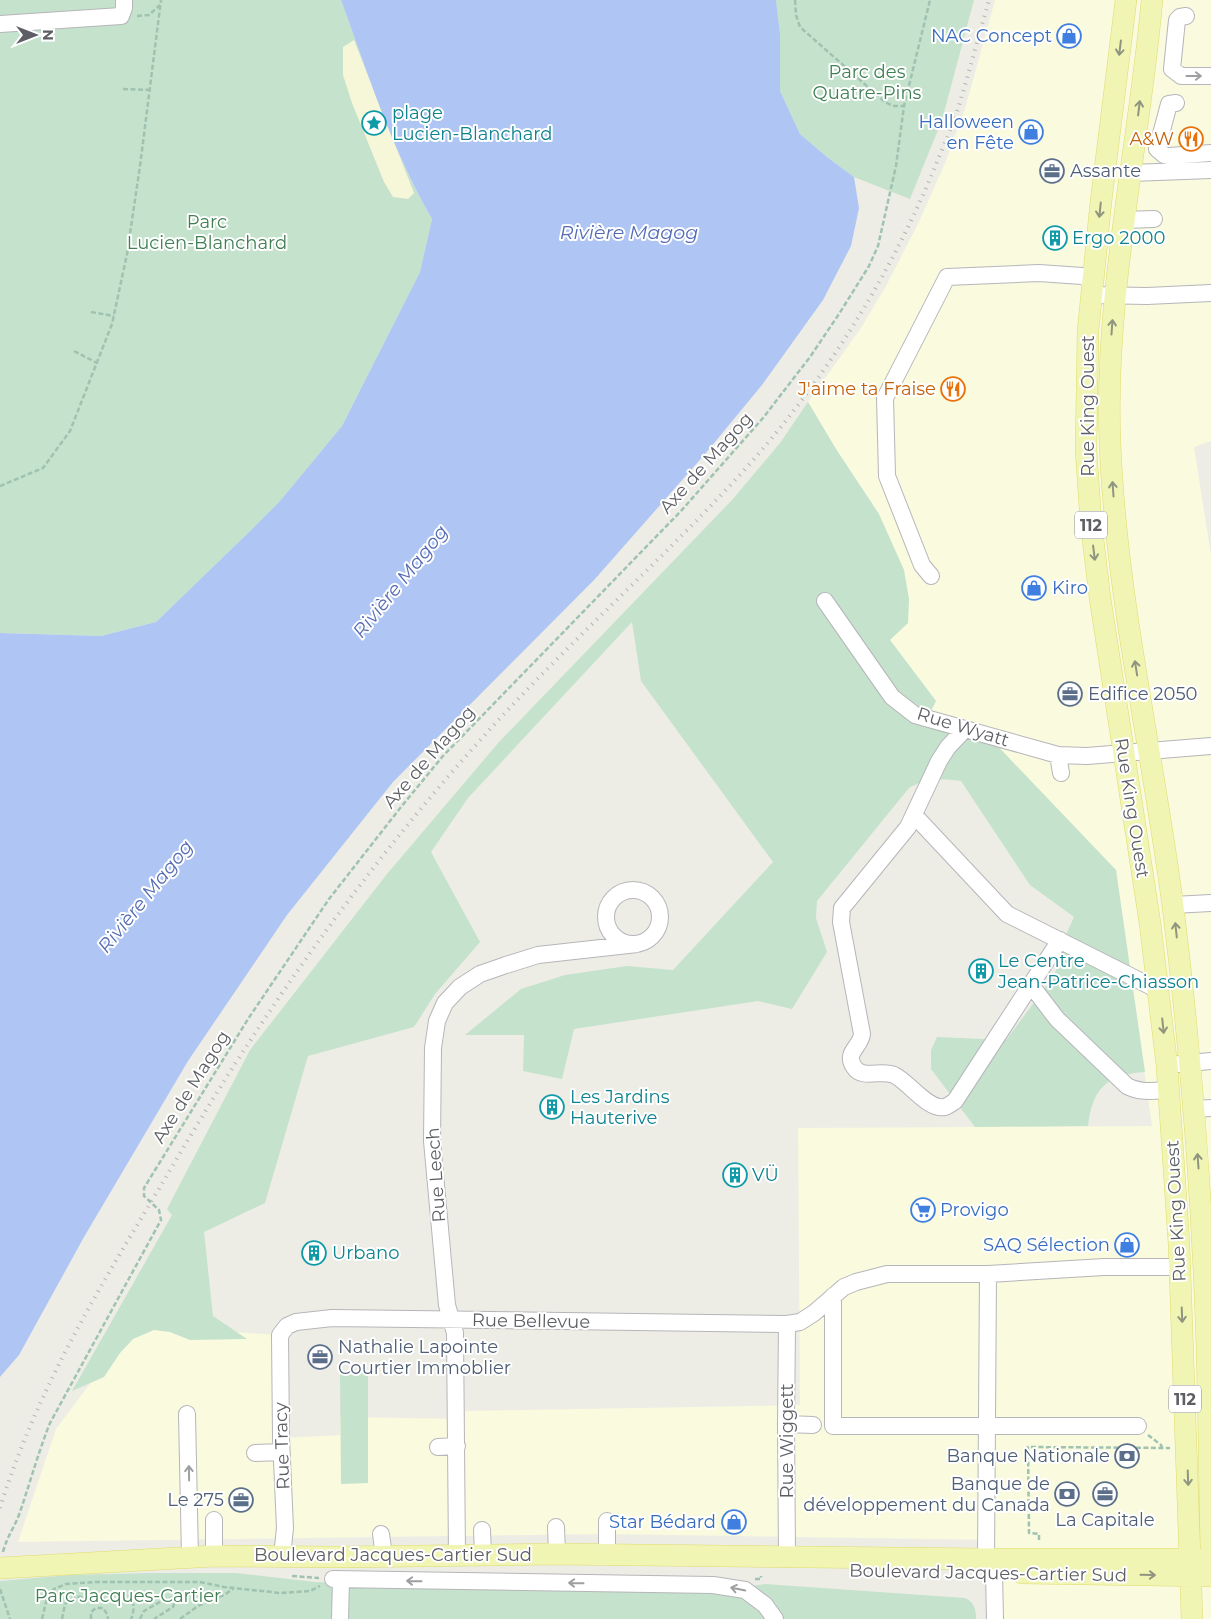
<svg xmlns="http://www.w3.org/2000/svg" width="1211" height="1619" font-family="Montserrat,sans-serif">
	<style>
		.commercial { fill: #f9fade }
		.green { fill: #c5e2cc }
		.sand { fill: #f6f6d8 }
		.water { fill: #afc5f4 }
		.lines { fill: none; stroke-linecap: round; stroke-linejoin: round }
		.minor-casing { stroke: #b6b6ba; stroke-width: 18 }
		.major-casing { stroke: #dfdb6d; stroke-width: 22 }
		.path { stroke: #9fc2b1; stroke-width: 2.5; stroke-dasharray: 5 2.5; stroke-linecap: butt }
		.minor { stroke: #fff; stroke-width: 16 }
		.major { stroke: #f0f5b3; stroke-width: 21 }
		.rail { stroke: #b3b3b4; stroke-width: 4; stroke-dasharray: 1 6; stroke-linecap: butt }
		.oneway { stroke: #909480 }
		.oneway2 { stroke: #9e9fa2 }
		.labels { text-anchor: middle; stroke-width: 4; stroke-linejoin: round; paint-order: stroke }
		.shield { fill: #fff; stroke: #8e8f92; stroke-width: 1 }
		.shield-label { font-size: 16px; font-weight: bold; fill: #5d5f64 }
		.shop-label { font-size: 18px; fill: #366cbe; stroke: #fff; text-anchor: end }
		.park-label { font-size: 18px; fill: #408053; stroke: #fff }
		.culture-label { font-size: 18px; fill: #0d838f; stroke: #fff; text-anchor: start }
		.food-label { font-size: 18px; fill: #c56008; stroke: #fff; text-anchor: end }
		.service-label { font-size: 18px; fill: #4e5e75; stroke: #fff; text-anchor: start }
		.street-label { font-size: 18px; fill: #5d5f64; stroke: #fff }
		.water-label { font-size: 19px; font-style: italic; fill: #556cb4; stroke: #fff }
	</style>
	<rect width="100%" height="100%" fill="#edede6"/>
	<path class="commercial" d="M995,0H1211V441L1194,447L1211,555V1619H995V1540L607,1534L18,1542L56,1429L128,1333L154,1327L280,1335L281,1438L340,1435V1417L465,1419V1411L800,1405L798,1128L1152,1126L1116,870L927,718L936,701L890,640L836,449L808,402L861,328L886,286L919,222L945,163L965,109Z"/>
	<path class="green" d="M0,0H341C368,74 392,151 432,219L420,272L342,426L280,501L246,535L156,622L101,636L0,633Z
		M776,0H974L942,120L910,199L854,177L827,157L800,134L780,91V34Z
		M808,402L836,449L879,514L904,570L909,599L908,623L890,640L936,701L927,718L988,736L1116,870L1145,1072C1107,1074 1092,1089 1088,1126L975,1127L931,1069V1050L937,1037L1006,1040L1053,977L1057,968L1061,946L1074,917L1030,885L961,781C945,778 923,779 909,788L817,901L816,918L827,952L792,1009L758,1001L574,1029L562,1079L523,1071L524,1035H465L521,989L565,975L627,966L673,970L773,862L641,681L632,622L468,798L431,852L480,942L435,994L414,1027L308,1056L265,1203L204,1232L213,1316L247,1339L190,1340L170,1332L154,1330L133,1339L120,1353L104,1377L72,1391L172,1215L167,1209L250,1050L387,874L499,742L732,500L780,443Z
		M340,1371H368V1483L341,1484Z
		M151,1573H236L315,1582L715,1591L765,1584L965,1598C974,1602 976,1609 976,1619H0V1581L70,1575Z"/>
	<path class="sand" d="M354,40L414,193L408,199L393,197L384,182L352,103L343,75V47Z"/>
	<path class="water" d="M341,0H776L780,34V91L800,134L827,157L854,177L859,208L851,246L823,300L762,385L705,454L595,579L393,782L287,915L188,1061L84,1237L19,1355L0,1377V633L101,636L156,622L246,535L280,501L342,426L420,272L432,219C392,150 368,74 341,0Z"/>
	<g class="lines">
		<g class="minor-casing">
			<path id="minor" d="M1186,16L1180,17L1177,20L1172,69L1181,76H1211
				M0,24L121,16L124,8V0
				M1176,103L1169,104L1157,149L1164,155L1169,156L1211,153
				M1131,173L1211,170
				M1124,220L1154,219
				M1091,295L1147,296L1211,293
				M931,576L922,565L887,476L885,398L947,277L1039,273L1082,276L1092,280
				M825,601L892,697L915,715L1058,755L1087,756L1211,746
				M965,729L948,747L939,761L908,827L842,908L841,922L862,1034C861,1047 844,1052 854,1067C862,1080 882,1069 894,1075C908,1081 928,1111 945,1107C948,1106 952,1103 955,1101L1060,940
				M1058,755L1061,773
				M914,815L1007,914L1158,990
				M606 917a27 27 0 1 1 54 0a27 27 0 1 1-54 0Z
				M1173,905L1211,903
				M1031,985L1057,1019L1127,1086C1140,1093 1154,1091 1169,1090
				M1179,1064L1211,1061
				M1193,1109L1211,1108
				M833,1296V1426H1138
				M187,1414L190,1557
				M786,1424L813,1425
				M438,1447L457,1446
				M255,1453L281,1452
				M214,1520V1556
				M607,1521V1554
				M556,1527L557,1554
				M482,1530L483,1554
				M381,1534L384,1556
				M457,1555L455,1333L447,1305L432,1141L433,1048L437,1021L445,1003L460,987L480,974L506,965L538,955L637,944
				M282,1556L285,1528L281,1438L280,1335L287,1326L296,1322L332,1318L787,1324L800,1322L814,1313L844,1287L856,1282L887,1274H988L1104,1267H1180
				M787,1557L786,1424L787,1324
				M986,1559L988,1274
				M994,1573L995,1619
				M333,1579L713,1585L745,1590L765,1605L775,1619
				M340,1619L341,1580"/>
		</g>
		<g class="major-casing">
			<path id="major" d="M1126,0L1101,201L1088,331L1086,450L1091,523L1100,598L1150,923L1167,1066L1179,1244L1192,1619
				M1152,0C1139,148 1104,294 1110,443C1116,599 1153,752 1173,907C1190,1044 1201,1182 1206,1320C1209,1395 1209,1471 1211,1546
				M0,1568L214,1556L339,1557L557,1554L986,1559H1204
				M1022,1573L1211,1576"/>
		</g>
		<path class="path" d="M795,0L796,15L800,27L885,102L893,106H904
			M137,16L149,15L160,5
			M123,89L150,90
			M91,312L114,316
			M74,351L97,363
			M0,486L43,468L70,431L112,324L127,254L140,166L161,0
			M1148,1435L1161,1445L1162,1448
			M1039,1540V1534L1029,1533L1028,1447L1170,1448
			M3,1552C7,1536 15,1527 20,1512C30,1483 38,1453 50,1423L161,1220L159,1210L144,1196V1188L248,1019L329,899L401,807L443,756L681,511L763,418L810,357L839,314L869,266L878,246L896,166L904,106L930,0
			M292,1576L319,1578
			M755,1579H761V1576
			M0,1589L10,1619
			M42,1619L47,1598L54,1589L66,1584L96,1582H200L224,1587L280,1593L310,1591L320,1586
			M62,1619L65,1604L75,1597C83,1596 90,1601 99,1600C105,1599 111,1594 118,1593C134,1591 136,1608 131,1619
			M91,1619V1612L96,1608H103L107,1614L108,1619
			M140,1619L144,1611L165,1599L171,1598L174,1604L173,1607L154,1619
			M180,1619L198,1606L224,1595L233,1589"/>
		<use href="#minor" class="minor"/>
		<use href="#major" class="major"/>
		<path class="rail" d="M0,1508C35,1395 93,1298 154,1197C185,1145 216,1092 250,1041C320,934 398,831 484,736C568,642 663,560 747,467C828,376 894,270 939,157C945,143 951,129 956,115C968,77 978,38 989,0"/>
	</g>
	<defs><path id="oneway-shaft" d="M-6 0H5M1.5-3L5.5 0L1.5 3" fill="none" stroke-width="1.6" stroke-linecap="round" stroke-linejoin="round" transform="scale(1.25)"/></defs>
	<g class="oneway">
		<use href="#oneway-shaft" transform="translate(1120 48) rotate(97)"/>
		<use href="#oneway-shaft" transform="translate(1139 108) rotate(-83)"/>
		<use href="#oneway-shaft" transform="translate(1100 210) rotate(96)"/>
		<use href="#oneway-shaft" transform="translate(1112 327) rotate(-86)"/>
		<use href="#oneway-shaft" transform="translate(1113 489) rotate(-94)"/>
		<use href="#oneway-shaft" transform="translate(1094 553) rotate(83)"/>
		<use href="#oneway-shaft" transform="translate(1136 668) rotate(-99)"/>
		<use href="#oneway-shaft" transform="translate(1176 930) rotate(-96)"/>
		<use href="#oneway-shaft" transform="translate(1163 1026) rotate(84)"/>
		<use href="#oneway-shaft" transform="translate(1198 1161) rotate(-94)"/>
		<use href="#oneway-shaft" transform="translate(1182 1315) rotate(88)"/>
		<use href="#oneway-shaft" transform="translate(1188 1478) rotate(88)"/>
		<use href="#oneway-shaft" transform="translate(1148 1575) rotate(1)"/>
	</g>
	<g class="oneway2">
		<use href="#oneway-shaft" transform="translate(1194 76)"/>
		<use href="#oneway-shaft" transform="translate(189 1473) rotate(-91)"/>
		<use href="#oneway-shaft" transform="translate(414 1581) rotate(-179)"/>
		<use href="#oneway-shaft" transform="translate(576 1583) rotate(-179)"/>
		<use href="#oneway-shaft" transform="translate(738 1589) rotate(-169)"/>
	</g>
	<defs>
		<g id="shop-ring" transform="scale(1.25)"><circle r="9.5" fill="#fff" stroke="#3f7fe0" stroke-width="1.5"/><path d="M-5-2.5h2.3a2.7 3.5 0 0 1 5.4 0H5L5.5 6h-11ZM-1.5-2.5h3a1.5 2.3 0 0 0-3 0Z" fill="#3f7fe0"/></g>
		<g id="sight-ring" transform="scale(1.25)"><circle r="9.5" fill="#fff" stroke="#0f9aa8" stroke-width="1.5"/><path d="M0-6L1.8-2.2L6-1.7L2.9 1.2L3.7 5.4L0 3.3L-3.7 5.4L-2.9 1.2L-6-1.7L-1.8-2.2Z" fill="#0f9aa8"/></g>
		<g id="restaurant-ring" transform="scale(1.25)"><circle r="9.5" fill="#fff" stroke="#e8710a" stroke-width="1.5"/><path d="M-5-6h1v4h1v-4h1v4h1v-4h1v5L-1.5 .5V6h-2V.5L-5-1ZM5-6V6H3V1.5H1.5Q1.5-4 5-6Z" fill="#e8710a"/></g>
		<g id="office-ring" transform="scale(1.25)"><circle r="9.5" fill="#fff" stroke="#5c6f8a" stroke-width="1.5"/><path d="M-6-3h4V-5.5h4V-3h4V5H-6ZM-1-4.5V-3h2v-1.5ZM-6 0V1H6V0Z" fill="#5c6f8a"/></g>
		<g id="building-ring" transform="scale(1.25)"><circle r="9.5" fill="#fff" stroke="#0f9aa8" stroke-width="1.5"/><path d="M-4-6H4V6H1V3H-1V6H-4ZM-2.5-4.3h1.7v1.8h-1.7ZM.8-4.3h1.7v1.8H.8ZM-2.5-1h1.7V.8h-1.7ZM.8-1h1.7V.8H.8Z" fill="#0f9aa8"/></g>
		<g id="supermarket-ring" transform="scale(1.25)"><circle r="9.5" fill="#fff" stroke="#3f7fe0" stroke-width="1.5"/><path d="M-6-5.5h2.5l.6 2H6L4.5 2H-2.5L-4.4-4H-6ZM-1.5 3.2a1.3 1.3 0 1 0 .1 0ZM3 3.2a1.3 1.3 0 1 0 .1 0Z" fill="#3f7fe0"/></g>
		<g id="bank-ring" transform="scale(1.25)"><circle r="9.5" fill="#fff" stroke="#5c6f8a" stroke-width="1.5"/><path d="M-6-4H6V4H-6ZM0-2.3a2.3 2.3 0 1 0 0 4.6a2.3 2.3 0 1 0 0-4.6Z" fill="#5c6f8a"/></g>
	</defs>
	<g fill-rule="evenodd">
		<use href="#shop-ring" x="1069" y="36"/>
		<use href="#sight-ring" x="374" y="123"/>
		<use href="#shop-ring" x="1031" y="132"/>
		<use href="#restaurant-ring" x="1191" y="139"/>
		<use href="#office-ring" x="1052" y="171"/>
		<use href="#building-ring" x="1055" y="238"/>
		<use href="#restaurant-ring" x="953" y="389"/>
		<use href="#shop-ring" x="1034" y="588"/>
		<use href="#office-ring" x="1070" y="694"/>
		<use href="#building-ring" x="981" y="971"/>
		<use href="#building-ring" x="552" y="1107"/>
		<use href="#building-ring" x="735" y="1175"/>
		<use href="#supermarket-ring" x="923" y="1210"/>
		<use href="#shop-ring" x="1127" y="1245"/>
		<use href="#building-ring" x="314" y="1253"/>
		<use href="#office-ring" x="320" y="1357"/>
		<use href="#bank-ring" x="1127" y="1456"/>
		<use href="#bank-ring" x="1067" y="1494"/>
		<use href="#office-ring" x="1105" y="1494"/>
		<use href="#office-ring" x="241" y="1500"/>
		<use href="#shop-ring" x="734" y="1522"/>
	</g>
	<g class="labels">
		<g class="shield">
			<rect x="1075" y="511.5" width="32" height="27" rx="4"/>
			<rect x="1169" y="1385.5" width="32" height="27" rx="4"/>
		</g>
		<g class="shield-label">
			<text x="1091" y="531">112</text>
			<text x="1185" y="1405">112</text>
		</g>
		<g class="shop-label">
			<text x="1052" y="42">NAC Concept</text>
			<text x="1014" y="128">Halloween<tspan x="1014" dy="21">en Fête</tspan></text>
			<text x="1052" y="594" text-anchor="start">Kiro</text>
			<text x="940" y="1216" text-anchor="start">Provigo</text>
			<text x="1110" y="1251">SAQ Sélection</text>
			<text x="716" y="1528">Star Bédard</text>
		</g>
		<g class="park-label">
			<text x="867" y="78">Parc des<tspan x="867" dy="21">Quatre-Pins</tspan></text>
			<text x="207" y="228">Parc<tspan x="207" dy="21">Lucien-Blanchard</tspan></text>
			<text x="128" y="1602">Parc Jacques-Cartier</text>
		</g>
		<g class="culture-label">
			<text x="392" y="119">plage<tspan x="392" dy="21">Lucien-Blanchard</tspan></text>
			<text x="1072" y="244">Ergo 2000</text>
			<text x="998" y="967">Le Centre<tspan x="998" dy="21">Jean-Patrice-Chiasson</tspan></text>
			<text x="570" y="1103">Les Jardins<tspan x="570" dy="21">Hauterive</tspan></text>
			<text x="752" y="1181">VÜ</text>
			<text x="332" y="1259">Urbano</text>
		</g>
		<g class="food-label">
			<text x="1174" y="145">A&amp;W</text>
			<text x="936" y="395">J'aime ta Fraise</text>
		</g>
		<g class="service-label">
			<text x="1070" y="177">Assante</text>
			<text x="1088" y="700">Edifice 2050</text>
			<text x="338" y="1353">Nathalie Lapointe<tspan x="338" dy="21">Courtier Immoblier</tspan></text>
			<text x="1110" y="1462" text-anchor="end">Banque Nationale</text>
			<text x="1050" y="1490" text-anchor="end">Banque de<tspan x="1050" dy="21">développement du Canada</tspan></text>
			<text x="224" y="1506" text-anchor="end">Le 275</text>
			<text x="1105" y="1526" text-anchor="middle">La Capitale</text>
		</g>
		<g class="street-label">
			<text transform="translate(1088 406) rotate(-90)" y="6">Rue King Ouest</text>
			<text transform="translate(706 463) rotate(-48)" y="6">Axe de Magog</text>
			<text transform="translate(963 727) rotate(17)" y="6">Rue Wyatt</text>
			<text transform="translate(429 757) rotate(-49)" y="6">Axe de Magog</text>
			<text transform="translate(1132 808) rotate(81)" y="6">Rue King Ouest</text>
			<text transform="translate(191 1087) rotate(-58)" y="6">Axe de Magog</text>
			<text transform="translate(436 1175) rotate(-94)" y="6">Rue Leech</text>
			<text transform="translate(1176 1211) rotate(-93)" y="6">Rue King Ouest</text>
			<text transform="translate(531 1321) rotate(1)" y="6">Rue Bellevue</text>
			<text transform="translate(787 1441) rotate(-90)" y="6">Rue Wiggett</text>
			<text transform="translate(282 1446) rotate(-92)" y="6">Rue Tracy</text>
			<text x="393" y="1561">Boulevard Jacques-Cartier Sud</text>
			<text transform="translate(988 1573) rotate(1)" y="6">Boulevard Jacques-Cartier Sud</text>
		</g>
		<g class="water-label">
			<text x="629" y="239">Rivière Magog</text>
			<text transform="translate(400 581) rotate(-51)" y="7">Rivière Magog</text>
			<text transform="translate(145 896) rotate(-51)" y="7">Rivière Magog</text>
		</g>
	</g>
	<g transform="translate(35 35) rotate(90)" stroke="#ffffff" stroke-width="4" paint-order="stroke">
	<path d="M0-4L9 19L0 12L-9 19Z" fill="#5d5f64"/>
	<text y="-8" font-size="14" font-weight="bold" text-anchor="middle" fill="#5d5f64">N</text>
	</g>
</svg>
